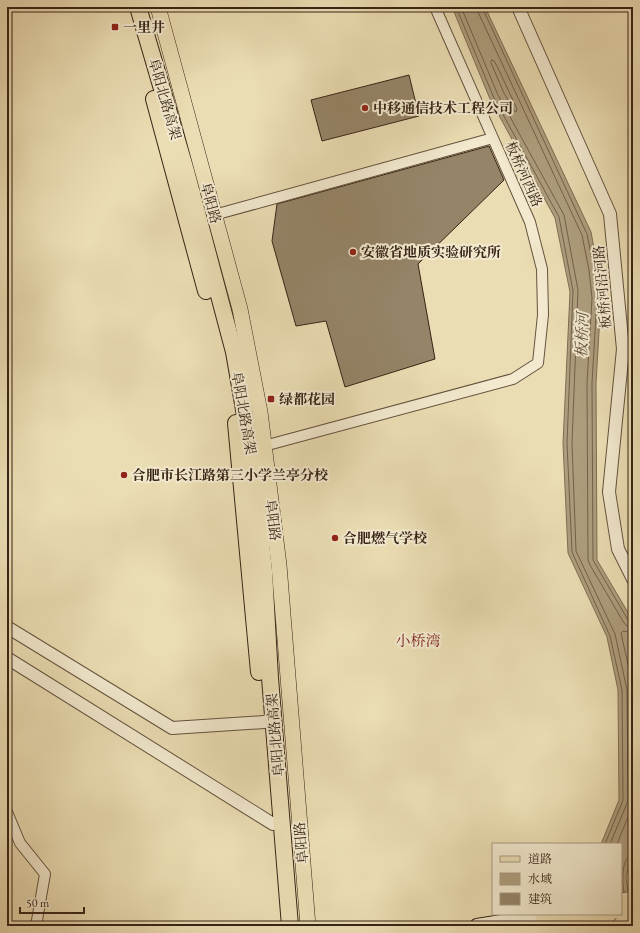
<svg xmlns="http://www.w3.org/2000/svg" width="640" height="933" font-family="'EB Garamond','Noto Serif SC',serif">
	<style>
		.water { fill: #ae9e7e; stroke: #7e6d54 }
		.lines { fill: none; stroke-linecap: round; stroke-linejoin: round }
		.shore { stroke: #72604a; stroke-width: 1 }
		.building { fill: #958468; stroke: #372316 }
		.minor-casing { stroke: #64523d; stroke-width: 12 }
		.tertiary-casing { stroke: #64523d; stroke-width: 14 }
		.secondary-casing { stroke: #372316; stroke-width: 16 }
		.primary-casing { stroke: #372316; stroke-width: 16 }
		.trunk-casing { stroke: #372316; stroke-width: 18 }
		.minor { stroke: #f2e9ce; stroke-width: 10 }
		.tertiary { stroke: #f2e9ce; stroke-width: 12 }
		.secondary { stroke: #f2e9ce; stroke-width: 14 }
		.primary { stroke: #ebddb3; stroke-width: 15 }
		.trunk { stroke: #ebddb3; stroke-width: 16 }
		.poi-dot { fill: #8f2418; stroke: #f2e9ce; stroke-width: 1.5 }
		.labels { text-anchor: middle; stroke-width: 4; stroke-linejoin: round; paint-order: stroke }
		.poi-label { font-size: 14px; font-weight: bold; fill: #372316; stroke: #f2e9ce; text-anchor: start }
		.street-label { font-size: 14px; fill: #372316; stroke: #f2e9ce }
		.water-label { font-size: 15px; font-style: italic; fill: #614e3a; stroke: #f2e9ce }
		.neighbourhood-label { font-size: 15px; fill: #7a1f14; stroke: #f2e9ce }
	</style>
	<rect width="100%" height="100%" fill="#ebddb3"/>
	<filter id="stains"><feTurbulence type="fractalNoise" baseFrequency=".005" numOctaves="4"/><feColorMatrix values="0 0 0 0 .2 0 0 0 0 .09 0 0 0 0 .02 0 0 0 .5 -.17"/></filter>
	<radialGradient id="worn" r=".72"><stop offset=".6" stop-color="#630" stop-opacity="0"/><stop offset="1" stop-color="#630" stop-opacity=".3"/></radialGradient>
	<path class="water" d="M452,7H485L591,232L598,269L601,298L596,383L597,560L633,621V852L626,877L633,926H592L589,914H621V844H601L619,800L618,690L607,637L568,553L563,443L570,292L555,218L490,99Z"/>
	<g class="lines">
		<path class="shore" d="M456,7L494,98L559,217L573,291L567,443L572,552L610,636L622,690L623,800L605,844
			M461,7L498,95L564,215L578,290L572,443L576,551L615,634L627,690L628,801L610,844
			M477,7L478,12L582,235L589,270L592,298L587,383L588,560L590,565L624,623L628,627H633
			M482,7L587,234L594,269L597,298L592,383L593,560L628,620L633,622
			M492,60L494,61L497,66L517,109L516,112L514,111L504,93L491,63Z
			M633,633L623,631L621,633L633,687
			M617,844L633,805
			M624,892C622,883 621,856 633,854"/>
	</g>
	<path class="building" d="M409,75L419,116L322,141L311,100Z
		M489,146L504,180L418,264L435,359L345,387L326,321L296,326L272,241L277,204Z"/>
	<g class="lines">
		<g class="minor-casing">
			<path id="minor" d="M214,215L493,138
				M264,446L513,379L538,363L543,315L542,269L530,222L435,7
				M7,812L20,843L45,874L36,926"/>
		</g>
		<g class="tertiary-casing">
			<path id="tertiary" d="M518,7L610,214L623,349L609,492L618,549L633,579
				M7,627L172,728L264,722
				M7,658L273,824"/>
		</g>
		<g class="secondary-casing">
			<path id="secondary" d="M477,926L549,914"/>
		</g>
		<g class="primary-casing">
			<path id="primary" d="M158,7L240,309L260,412L279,565L308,926
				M621,901L633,899
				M543,915L571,920"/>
		</g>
		<g class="trunk-casing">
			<path id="trunk" d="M138,7L186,171L234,352L251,450L264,571L270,678L290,926
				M154,99L206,291
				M236,423L259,672
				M621,912L633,909
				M542,926L609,914
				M620,926L633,924"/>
		</g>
		<use href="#minor" class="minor"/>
		<use href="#tertiary" class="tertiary"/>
		<use href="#secondary" class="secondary"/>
		<use href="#primary" class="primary"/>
		<use href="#trunk" class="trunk"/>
	</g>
	<g class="poi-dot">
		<rect x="111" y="23" width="8" height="8" rx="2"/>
		<circle cx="365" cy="108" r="4"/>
		<circle cx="353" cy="252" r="4"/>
		<rect x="267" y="395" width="8" height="8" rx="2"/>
		<circle cx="124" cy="475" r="4"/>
		<circle cx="335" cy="538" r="4"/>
	</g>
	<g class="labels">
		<g class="poi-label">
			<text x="123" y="32">一里井</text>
			<text x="373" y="113">中移通信技术工程公司</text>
			<text x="361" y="257">安徽省地质实验研究所</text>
			<text x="279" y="404">绿都花园</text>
			<text x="132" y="480">合肥市长江路第三小学兰亭分校</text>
			<text x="343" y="543">合肥燃气学校</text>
		</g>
		<g class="street-label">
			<text transform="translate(165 99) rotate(74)" y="5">阜阳北路高架</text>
			<text transform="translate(524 174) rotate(66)" y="5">板桥河西路</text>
			<text transform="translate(211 203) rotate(75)" y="5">阜阳路</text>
			<text transform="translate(602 287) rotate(-95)" y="5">板桥河沿河路</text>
			<text transform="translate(244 413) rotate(80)" y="5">阜阳北路高架</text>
			<text transform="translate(273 520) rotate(83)" y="5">阜阳路</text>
			<text transform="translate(275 735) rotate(-95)" y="5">阜阳北路高架</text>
			<text transform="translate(301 843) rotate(-95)" y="5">阜阳路</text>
		</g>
		<g class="water-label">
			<text transform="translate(582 335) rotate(-88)" y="5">板桥河</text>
		</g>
		<g class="neighbourhood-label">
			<text x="418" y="646">小桥湾</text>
		</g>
	</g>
	<rect width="640" height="933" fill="none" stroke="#ebddb3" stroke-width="24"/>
	<rect x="8" y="8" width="624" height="917" fill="none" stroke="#372316" stroke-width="2"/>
	<rect x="12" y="12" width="616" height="909" fill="none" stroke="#372316"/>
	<rect x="492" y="843" width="130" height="72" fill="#f2e9ce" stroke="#a79a84"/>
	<rect x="500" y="856" width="20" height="6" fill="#ebddb3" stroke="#a79a84"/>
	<text x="528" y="863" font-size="12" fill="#372316">道路</text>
	<rect x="500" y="873" width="20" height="12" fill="#ae9e7e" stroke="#a79a84"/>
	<text x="528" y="883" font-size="12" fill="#372316">水域</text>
	<rect x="500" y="893" width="20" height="12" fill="#958468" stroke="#a79a84"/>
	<text x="528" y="903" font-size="12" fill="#372316">建筑</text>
	<path d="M20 907v6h64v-6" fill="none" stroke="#372316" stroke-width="2"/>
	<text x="26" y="907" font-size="12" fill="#372316" stroke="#f2e9ce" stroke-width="3" paint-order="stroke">50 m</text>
	<rect width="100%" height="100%" filter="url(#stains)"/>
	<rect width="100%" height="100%" fill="url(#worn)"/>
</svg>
